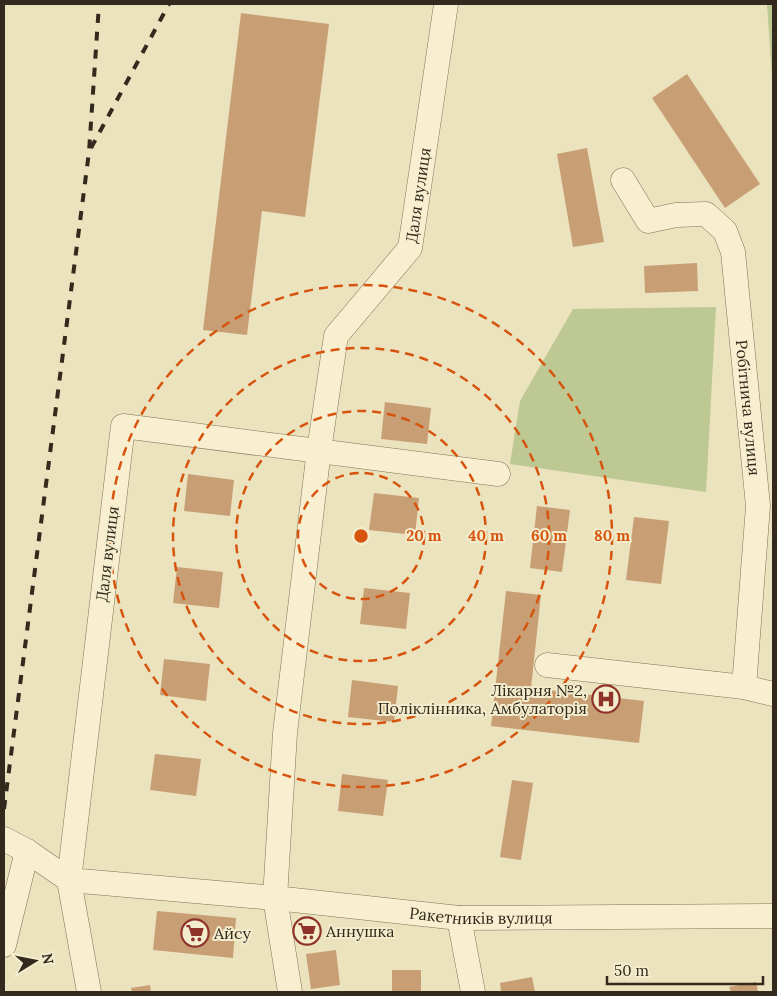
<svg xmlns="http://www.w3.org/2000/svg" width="777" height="996" font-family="Lora,serif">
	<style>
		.green { fill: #bdc893 }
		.building { fill: #c89f75 }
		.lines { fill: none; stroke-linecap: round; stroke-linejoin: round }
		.minor-casing { stroke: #837258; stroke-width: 25 }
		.minor { stroke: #f7efd0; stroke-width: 24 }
		.rail { stroke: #33291c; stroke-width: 4; stroke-dasharray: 9 9; stroke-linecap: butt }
		.ring { fill: none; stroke: #d6540e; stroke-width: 2.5; stroke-dasharray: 9 6 }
		.labels { text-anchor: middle; stroke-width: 4; stroke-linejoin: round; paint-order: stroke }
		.street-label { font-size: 16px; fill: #33291c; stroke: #f3eccd }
		.poi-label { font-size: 16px; fill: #33291c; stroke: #f3eccd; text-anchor: start }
		.centre { fill: #d6540e; stroke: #f3eccd; stroke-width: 2.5 }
		.ring-label { font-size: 15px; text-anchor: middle; font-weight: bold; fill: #d6540e; stroke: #f3eccd; stroke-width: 4; stroke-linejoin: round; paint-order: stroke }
	</style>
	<rect width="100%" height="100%" fill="#ebe2be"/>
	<path class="green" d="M767,4H773V92Z
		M716,307L706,492L510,464L520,401L573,309Z"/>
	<path class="building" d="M241,13L329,24L305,217L262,211L247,335L203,330Z
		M687,74L760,184L725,208L652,98Z
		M587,148L604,242L573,247L557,154Z
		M697,263L698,291L645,293L644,266Z
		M385,402L431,408L427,444L381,439Z
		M188,474L234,480L230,516L184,511Z
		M374,493L419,498L415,535L369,530Z
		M537,506L570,510L562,572L530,568Z
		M634,517L669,521L661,584L626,580Z
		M177,567L223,572L219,608L173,603Z
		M364,588L410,593L406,629L360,624Z
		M506,591L541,595L531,688L644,701L639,743L491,726Z
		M164,659L210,664L206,701L160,695Z
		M352,680L398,686L394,722L348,717Z
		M155,754L201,759L196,796L150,790Z
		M342,774L388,780L383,816L338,811Z
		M512,780L533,783L521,860L500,857Z
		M157,911L236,918L233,958L153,950Z
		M336,950L340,985L311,989L306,954Z
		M392,970H421V992H392Z
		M532,977L535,992H501L500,983Z
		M756,982L758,992H731L729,987Z
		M150,985L151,992H132L131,988Z"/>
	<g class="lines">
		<g class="minor-casing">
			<g id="minor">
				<path id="s1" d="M623,180L648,221L676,215L706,214L725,231L733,252L758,506L744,687L773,694"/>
				<path id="s2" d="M498,474L123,426L69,880L275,898L459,918L773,916"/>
				<path d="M547,665L744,687"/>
				<path d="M4,839L27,851L69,880L89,992"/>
				<path d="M459,918L473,992"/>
				<path d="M4,945L27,851"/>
				<path id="s3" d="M290,992L275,898L285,733L319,450L336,336L410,248L446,4"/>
			</g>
		</g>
		<use href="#minor" class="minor"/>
		<path class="rail" d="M91,148L169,4
			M4,809L89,152L99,4"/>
	</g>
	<g class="ring">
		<circle cx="361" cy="536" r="63"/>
		<circle cx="361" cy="536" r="125"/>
		<circle cx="361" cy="536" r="188"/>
		<circle cx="361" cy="536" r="251"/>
	</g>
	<defs>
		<g id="hospital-ring" transform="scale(1.4375)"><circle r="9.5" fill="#f3eccd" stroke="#8f332a" stroke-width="1.5"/><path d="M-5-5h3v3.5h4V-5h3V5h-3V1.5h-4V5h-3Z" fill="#8f332a"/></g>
		<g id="supermarket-ring" transform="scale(1.4375)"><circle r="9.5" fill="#f3eccd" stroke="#8f332a" stroke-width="1.5"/><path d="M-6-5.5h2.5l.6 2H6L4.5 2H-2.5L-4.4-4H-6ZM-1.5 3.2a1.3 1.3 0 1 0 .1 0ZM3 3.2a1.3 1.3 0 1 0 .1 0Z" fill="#8f332a"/></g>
	</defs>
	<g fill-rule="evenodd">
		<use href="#hospital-ring" x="606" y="699"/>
		<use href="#supermarket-ring" x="307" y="931"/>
		<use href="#supermarket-ring" x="195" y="933"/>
	</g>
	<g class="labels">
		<g class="street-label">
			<text dy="6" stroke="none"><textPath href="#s3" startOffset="829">Даля вулиця</textPath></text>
			<text dy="6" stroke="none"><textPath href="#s1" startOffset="311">Робітнича вулиця</textPath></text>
			<text transform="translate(107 554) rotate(-83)" y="6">Даля вулиця</text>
			<text dy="6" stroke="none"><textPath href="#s2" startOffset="1249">Ракетників вулиця</textPath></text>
		</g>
		<g class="poi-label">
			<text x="587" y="696" text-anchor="end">Лікарня №2,<tspan x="587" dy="18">Поліклінника, Амбулаторія</tspan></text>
			<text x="326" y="937">Аннушка</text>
			<text x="214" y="939">Айсу</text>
		</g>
	</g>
	<circle cx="361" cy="536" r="8" class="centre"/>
	<g class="ring-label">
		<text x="424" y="541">20 m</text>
		<text x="486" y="541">40 m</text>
		<text x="549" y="541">60 m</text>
		<text x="612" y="541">80 m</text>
	</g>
	<rect width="777" height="996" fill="none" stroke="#33291c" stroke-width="10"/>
	<g transform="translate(35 961) rotate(80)" stroke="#f3eccd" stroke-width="4" paint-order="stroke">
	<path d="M0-4L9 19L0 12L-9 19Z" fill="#33291c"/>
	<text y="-8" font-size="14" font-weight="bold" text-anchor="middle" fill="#33291c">N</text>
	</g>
	<path d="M607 976v8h156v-8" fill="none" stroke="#33291c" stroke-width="2.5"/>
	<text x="614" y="976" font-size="15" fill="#33291c" stroke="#f3eccd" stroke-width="4" paint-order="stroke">50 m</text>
</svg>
